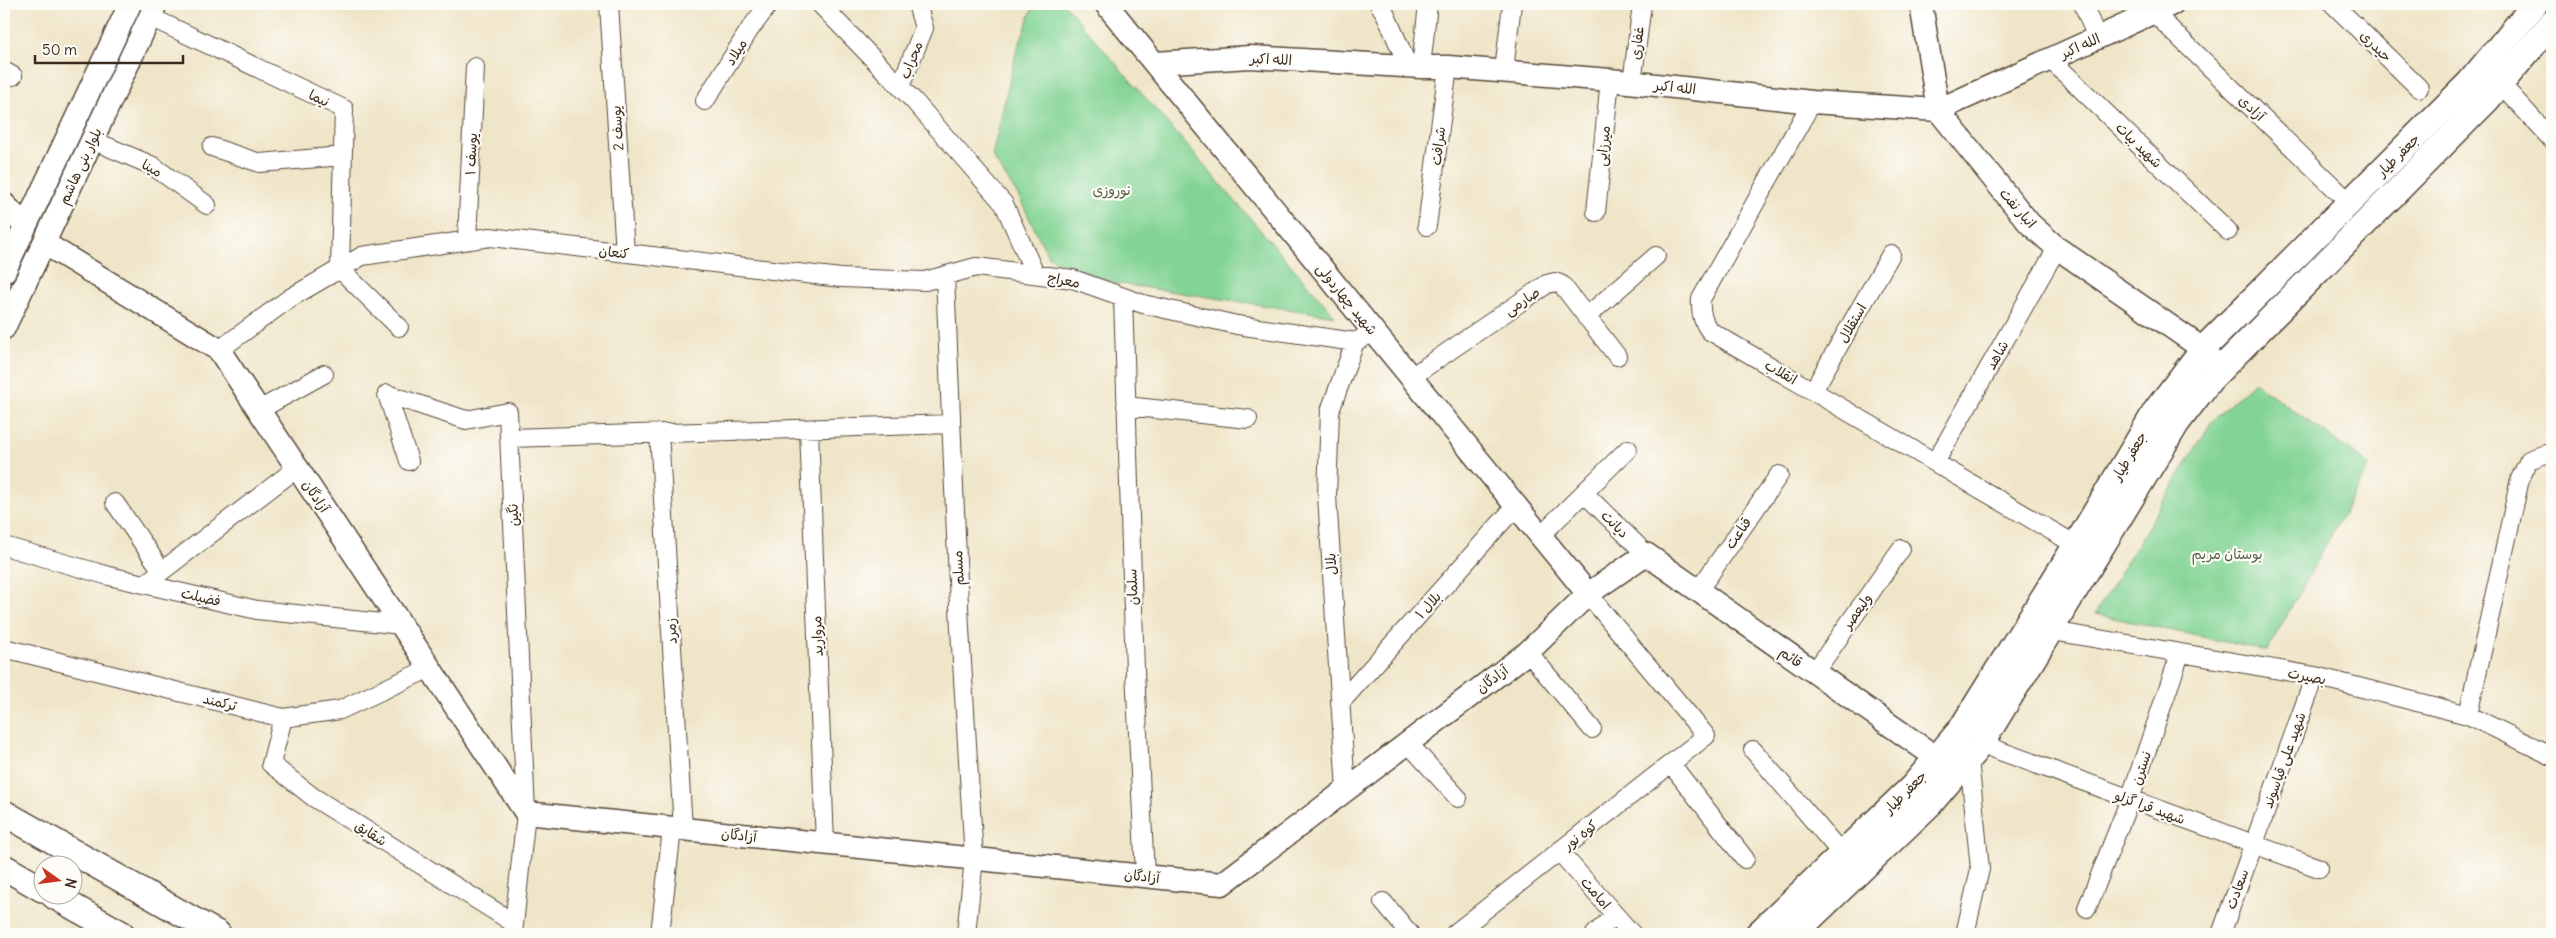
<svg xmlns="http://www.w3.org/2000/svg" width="2556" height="938" font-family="Delius,'Playpen Sans Arabic',sans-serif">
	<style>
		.green { fill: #83d494; stroke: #5f7f59 }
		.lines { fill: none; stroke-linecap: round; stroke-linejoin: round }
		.minor-casing { stroke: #564638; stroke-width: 20 }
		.tertiary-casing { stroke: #564638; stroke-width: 25 }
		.secondary-casing { stroke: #564638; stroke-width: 28 }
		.minor { stroke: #fff; stroke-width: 18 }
		.tertiary { stroke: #fff; stroke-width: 22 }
		.secondary { stroke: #fff; stroke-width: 25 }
		.labels { text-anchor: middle; stroke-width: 4.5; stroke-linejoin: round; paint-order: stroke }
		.street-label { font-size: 14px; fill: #3b2a1e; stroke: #fdfcf7 }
		.park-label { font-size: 14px; fill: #515d41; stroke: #fdfcf7 }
	</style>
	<rect width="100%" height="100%" fill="#fdfcf7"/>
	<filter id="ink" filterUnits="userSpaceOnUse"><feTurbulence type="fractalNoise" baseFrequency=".02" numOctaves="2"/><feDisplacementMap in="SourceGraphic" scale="10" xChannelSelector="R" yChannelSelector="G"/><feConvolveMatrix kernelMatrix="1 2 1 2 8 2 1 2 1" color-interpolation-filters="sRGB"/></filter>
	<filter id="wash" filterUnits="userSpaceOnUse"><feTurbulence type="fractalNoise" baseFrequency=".0096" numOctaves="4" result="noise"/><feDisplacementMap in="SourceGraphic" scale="20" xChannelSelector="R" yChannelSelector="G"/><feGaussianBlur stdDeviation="1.12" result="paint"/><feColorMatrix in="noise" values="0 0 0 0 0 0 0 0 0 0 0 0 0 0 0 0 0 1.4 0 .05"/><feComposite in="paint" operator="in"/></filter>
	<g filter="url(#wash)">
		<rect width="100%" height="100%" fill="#efe5c8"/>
		<path class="green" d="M1034,4H1064L1335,316L1115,283L1049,258L1019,197L992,156L1016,53Z
			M2254,382L2370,465L2267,651L2095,614L2212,421Z"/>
	</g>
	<g filter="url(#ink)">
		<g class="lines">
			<g class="minor-casing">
				<path id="minor" d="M609,4L625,253
					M820,4L914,101L1004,204L1035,274
					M1379,4L1385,13L1408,66
					M2083,4L2097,38
					M2333,4L2419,88
					M2153,12L2350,203
					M150,17L344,109L340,269L399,327
					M2050,59L2228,231
					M1421,67L1428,4
					M1504,70L1512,4
					M4,71L13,76
					M1632,83L1642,4
					M2501,84L2552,140
					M900,87L924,28L917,4
					M705,101L750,29L769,4
					M1812,102L1701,299C1700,311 1702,322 1710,331L2076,545
					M92,140L153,166L207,205
					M212,147L260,163L342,156
					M1596,212L1610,80
					M1427,226L1448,67
					M467,240L475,67
					M945,276L960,629L974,859L966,934
					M1123,297L1135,671L1145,876
					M1586,317L1656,256
					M219,350L290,298L362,256L490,237L841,278L925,281L976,267L1073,279L1143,304L1237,325L1355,342L1374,332
					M1411,377L1547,284L1555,282L1562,285L1617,356
					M1813,391L1891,254
					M1126,406L1248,419
					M259,410L324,374
					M809,429L825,844
					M659,433L683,829
					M510,438L951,424
					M409,461L387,394L466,420L508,412L526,813L513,934
					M1936,461L2057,248
					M1584,493L1646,554
					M115,503L162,571
					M1540,536L1628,449
					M4,546L109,576L257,610L402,625
					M145,584L297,468
					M1698,591L1779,475
					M2052,631L2315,676L2468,715L2552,756
					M4,648L283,718L340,710L430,668
					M1528,652L1592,729
					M1814,673L1901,549
					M1340,703L1515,507
					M2468,715L2520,479L2529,460L2545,454L2552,455
					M283,718L271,764L313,797L514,923
					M1408,743L1458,798
					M1981,744L2319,868
					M1753,750L1842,854
					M1671,764L1745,859
					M1346,790L1327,496L1330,411L1355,342
					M1559,851L1632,934
					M1383,902L1410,934
					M2087,908L2130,799L2180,654
					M660,934L672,829
					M1454,934L1706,736L1588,594
					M1595,934L1615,915
					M1965,934L1980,869L1969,759
					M2221,934L2315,676"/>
			</g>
			<g class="tertiary-casing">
				<path id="tertiary" d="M1106,4L1588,594
					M1921,4L1938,110L2029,223L2057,248L2203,349L2215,364
					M1155,63L1250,57L1421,67H1448L1610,80L1812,102L1938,110L2172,4
					M4,204L25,226
					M44,243L219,350L526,813L1222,884L1528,652L1588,594L1646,554L1937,758
					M4,272L130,4
					M4,328L156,4"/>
			</g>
			<g class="secondary-casing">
				<path id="secondary" d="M4,813L218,934
					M4,867L42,889
					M54,896L122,934
					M1758,934L1912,787L1961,729L2076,545L2157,409L2203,349L2469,83L2535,4
					M1794,934L1930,804L1981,744L2177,423L2210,380L2487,100L2552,23"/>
			</g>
			<use href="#minor" class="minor"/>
			<use href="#tertiary" class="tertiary"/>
			<use href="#secondary" class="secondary"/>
		</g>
	</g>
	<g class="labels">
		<g class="street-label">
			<text transform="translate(1637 43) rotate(-83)" y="5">غفاری</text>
			<text transform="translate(2080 46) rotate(-24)" y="5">الله اکبر</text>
			<text transform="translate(2376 46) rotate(45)" y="5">حیدری</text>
			<text transform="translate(736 52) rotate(-58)" y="5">میلاد</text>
			<text transform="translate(1271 59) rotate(3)" y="5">الله اکبر</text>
			<text transform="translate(911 60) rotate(-68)" y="5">محراب</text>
			<text transform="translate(1675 87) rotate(6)" y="5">الله اکبر</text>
			<text transform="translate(319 98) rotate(25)" y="5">نیما</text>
			<text transform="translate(2252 108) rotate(44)" y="5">آزادی</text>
			<text transform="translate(617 128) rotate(-94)" y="5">یوسف 2</text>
			<text transform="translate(2139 145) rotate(44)" y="5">شهید بیات</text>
			<text transform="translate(1438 146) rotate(-83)" y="5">شرافت</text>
			<text transform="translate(1603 146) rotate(-84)" y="5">میرزایی</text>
			<text transform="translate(471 154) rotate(-87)" y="5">یوسف ۱</text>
			<text transform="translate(2398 155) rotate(-45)" y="5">جعفر طیار</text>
			<text transform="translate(80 166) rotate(-65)" y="5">بلوار بنی هاشم</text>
			<text transform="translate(152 168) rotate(29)" y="5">مینا</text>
			<text transform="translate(2018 208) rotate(49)" y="5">انبار نفت</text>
			<text transform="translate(614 252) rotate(7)" y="5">کنعان</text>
			<text transform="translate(1064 280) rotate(11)" y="5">معراج</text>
			<text transform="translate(1347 299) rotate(51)" y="5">شهید چهاردولی</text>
			<text transform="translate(1522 301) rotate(-34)" y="5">صارمی</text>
			<text transform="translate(1852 323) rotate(-60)" y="5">استقلال</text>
			<text transform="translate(1997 355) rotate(-60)" y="5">شاهد</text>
			<text transform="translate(1781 372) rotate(30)" y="5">انقلاب</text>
			<text transform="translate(2129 456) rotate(-59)" y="5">جعفر طیار</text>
			<text transform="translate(316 496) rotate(56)" y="5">آزادگان</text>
			<text transform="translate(513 515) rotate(-92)" y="5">نگین</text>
			<text transform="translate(1615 524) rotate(45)" y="5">دیانت</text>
			<text transform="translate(1738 533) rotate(-55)" y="5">قناعت</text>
			<text transform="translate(1331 564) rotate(-94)" y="5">بلال</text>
			<text transform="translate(958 568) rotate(-93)" y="5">مسلم</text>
			<text transform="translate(1132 587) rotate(-92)" y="5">سلمان</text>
			<text transform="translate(201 597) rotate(13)" y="5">فضیلت</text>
			<text transform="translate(1428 605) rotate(-48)" y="5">بلال ۱</text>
			<text transform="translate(1857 611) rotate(-55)" y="5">ولیعصر</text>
			<text transform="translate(671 631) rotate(-93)" y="5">زمرد</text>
			<text transform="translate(817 636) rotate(-92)" y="5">مروارید</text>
			<text transform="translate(1791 657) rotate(35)" y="5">قائم</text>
			<text transform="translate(2307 676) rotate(11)" y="5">بصیرت</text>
			<text transform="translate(1492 679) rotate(-37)" y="5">آزادگان</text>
			<text transform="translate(220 702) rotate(14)" y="5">ترکمند</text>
			<text transform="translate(2284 760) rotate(-70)" y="5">شهید علی قیاسوند</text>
			<text transform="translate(2141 768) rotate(-71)" y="5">نسترن</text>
			<text transform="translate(1905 792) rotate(-45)" y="5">جعفر طیار</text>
			<text transform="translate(2150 807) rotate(20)" y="5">شهید قرا گزلو</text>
			<text transform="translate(371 833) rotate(32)" y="5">شقایق</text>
			<text transform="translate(739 835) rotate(6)" y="5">آزادگان</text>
			<text transform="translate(1580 835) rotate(-38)" y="5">کوه نور</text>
			<text transform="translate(1142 876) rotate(6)" y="5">آزادگان</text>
			<text transform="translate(2237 889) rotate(-70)" y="5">سعادت</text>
			<text transform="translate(1596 893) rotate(49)" y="5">امامت</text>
		</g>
		<g class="park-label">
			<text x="1112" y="195">نوروزی</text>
			<text x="2227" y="559">بوستان مریم</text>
		</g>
	</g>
	<rect width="2556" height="938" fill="none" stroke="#fdfcf7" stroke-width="20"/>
	<g transform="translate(58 880) rotate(104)"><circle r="24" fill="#fdfcf7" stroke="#afa8a0"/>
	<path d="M0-4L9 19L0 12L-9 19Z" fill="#c8321e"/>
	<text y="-8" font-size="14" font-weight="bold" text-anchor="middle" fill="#3b2a1e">N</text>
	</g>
	<path d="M35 55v8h148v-8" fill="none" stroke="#3b2a1e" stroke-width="2.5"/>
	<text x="42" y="55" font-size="15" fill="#3b2a1e" stroke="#fdfcf7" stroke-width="4" paint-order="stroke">50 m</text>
</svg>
